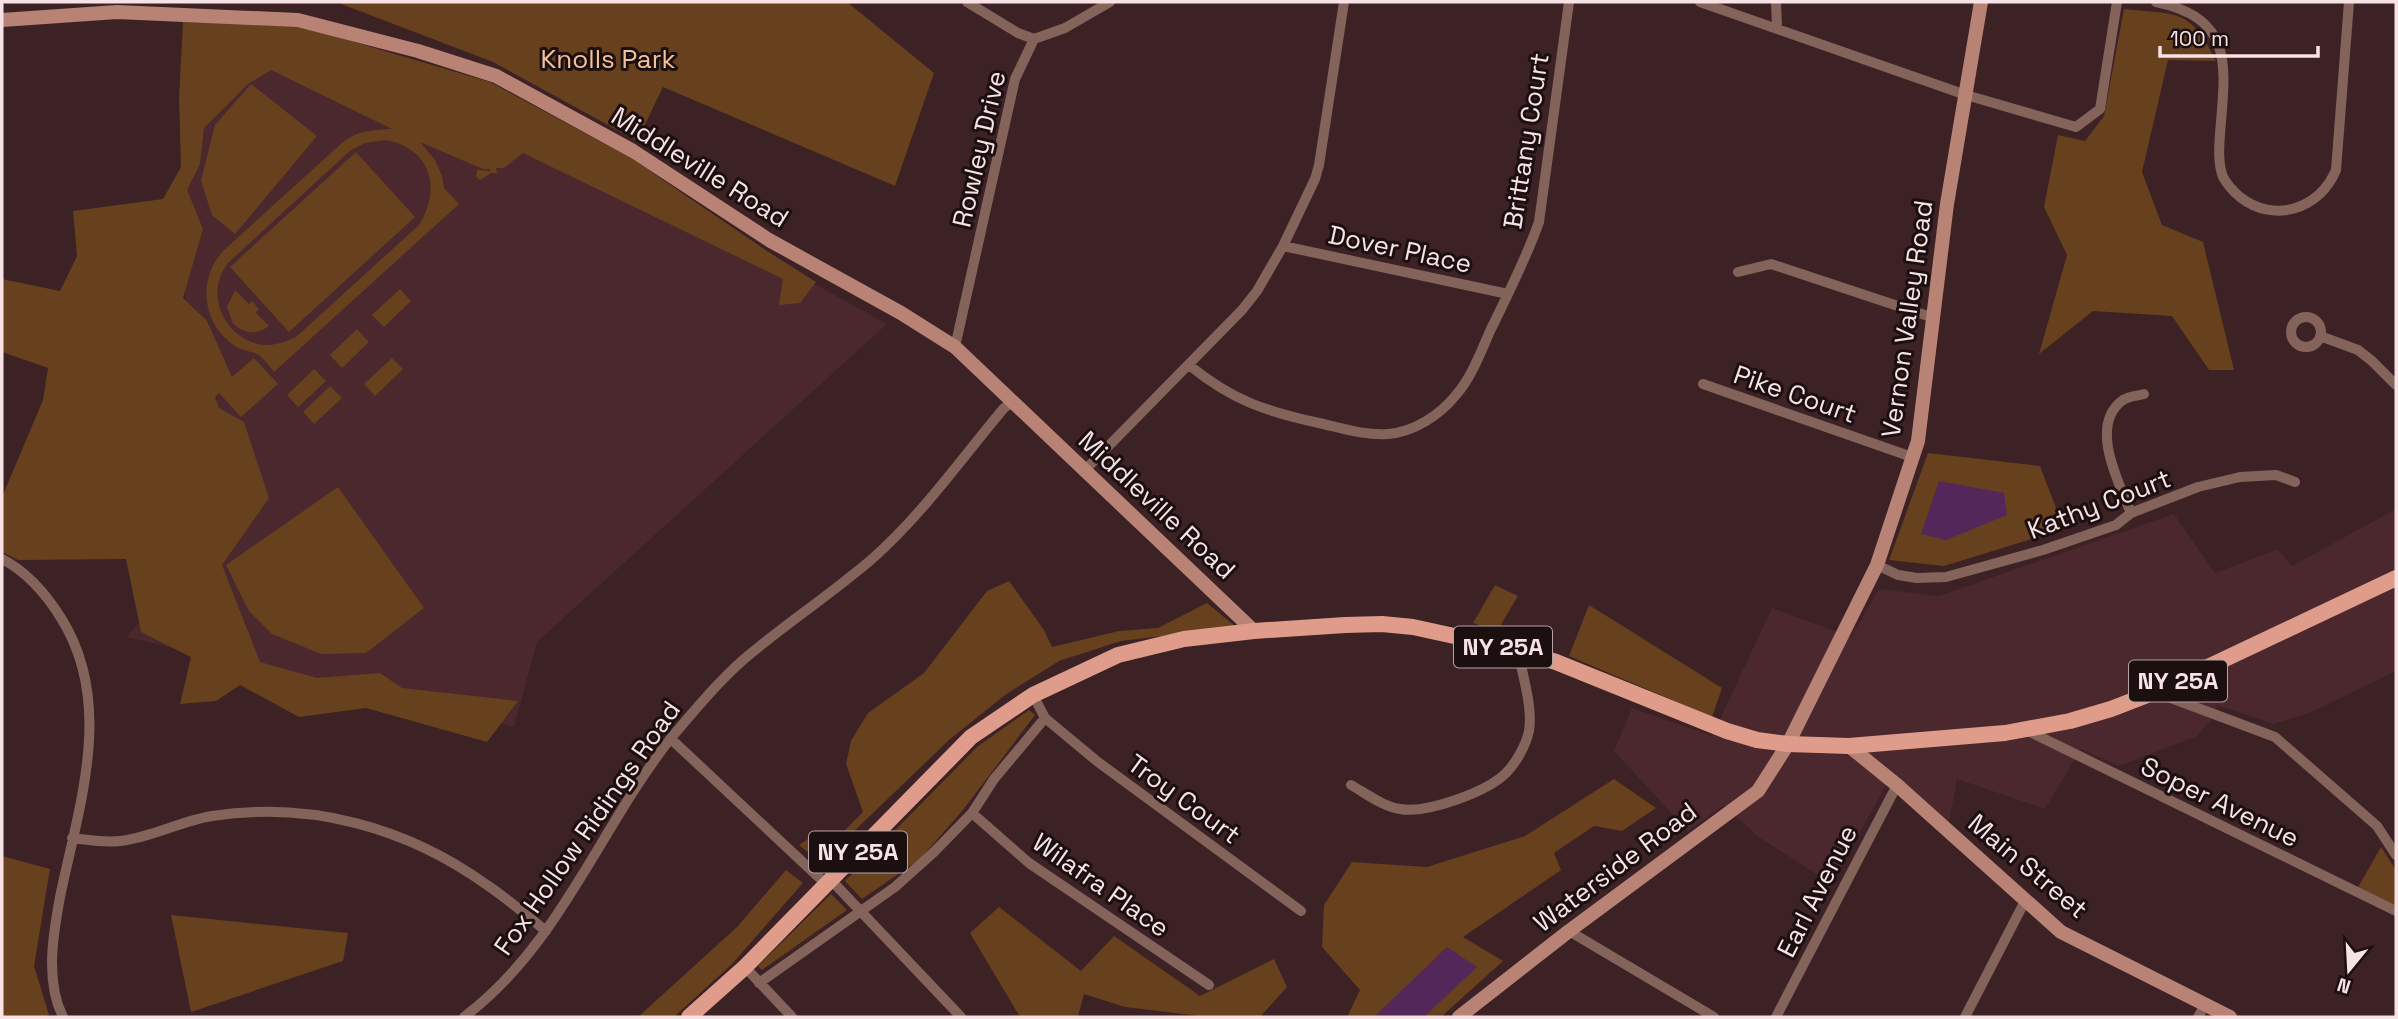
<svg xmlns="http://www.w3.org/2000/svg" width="2398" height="1019" font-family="'Space Grotesk',sans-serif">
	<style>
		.built { fill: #4a282d }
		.green { fill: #67401d; fill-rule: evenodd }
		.water { fill: #54275b }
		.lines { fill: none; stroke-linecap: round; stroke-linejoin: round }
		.street { stroke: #84635b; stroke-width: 10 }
		.secondary { stroke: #b88375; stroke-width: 14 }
		.primary { stroke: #df9c8a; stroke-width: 16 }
		.labels { text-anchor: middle; stroke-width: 6; stroke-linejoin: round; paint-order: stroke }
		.shield { fill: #1b0f10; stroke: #b5a3a5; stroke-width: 2 }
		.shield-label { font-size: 24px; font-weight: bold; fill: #f7e3e5 }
		.park-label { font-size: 26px; fill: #f4c29a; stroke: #1b0f10 }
		.street-label { font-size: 26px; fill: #f7e3e5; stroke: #1b0f10 }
	</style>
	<rect width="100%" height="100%" fill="#3c2125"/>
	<path class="built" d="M251,31L766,257L887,324L537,642L514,727L126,637L192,565L202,502L181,246L183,91Z
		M2396,509V671L2312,712L2273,724L2217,705L2212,719L2197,736L2119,766L2081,749L2045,809L1957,779L1949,823L1891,776L1832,884L1757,836L1724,805L1688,831L1614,751L1632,708L1712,736L1772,608L1851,637L1879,589L1939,596L2174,514L2215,573L2278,549L2292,566Z"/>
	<path class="green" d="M336,2H847L934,73L895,186L663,87L637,141L493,62Z
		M2124,9C2179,15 2190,8 2216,61L2168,60L2142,172L2162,225L2203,242L2234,370H2209L2172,316L2093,311L2039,354L2067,255L2044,207L2058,135L2085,141L2104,116Z
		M183,22L300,26L490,82L631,158L767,251L816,282L800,303L779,305L783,279L523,153L504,168H496L497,173H491L480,180L476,177L477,170L490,171V169H483L420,142L435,160L442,176L444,188L459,204L274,372C270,367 265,360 260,356C253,351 242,351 235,346C202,324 197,280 223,251L343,142C358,130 374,130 392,129L271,70L248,84L204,128L200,164L187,190L203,229L183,298L207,321L232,377L254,358L278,384L241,417L219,393L215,397L219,408L244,422L269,498L222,565L260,662L317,678L380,673L402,688L518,701L487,742L366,708L299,717L240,685L216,701L180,704L191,657L141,632L126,559L18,560L2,552V497L43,400L48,368L2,352V279L60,291L77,256L73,211L163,199L181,167L179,97ZM386,140C431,149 442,188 419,225L296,337C287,341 279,344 269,345C236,346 209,310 220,278C221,273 225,268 228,263L351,150L365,143Z
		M251,84L317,136L235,234L212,215L201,181L215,125Z
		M356,152L415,217L289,332L230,267Z
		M400,289L411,301L384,327L372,315Z
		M235,290L249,304L252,301L259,309L256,313L269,326C257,335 245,334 233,324L227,307Z
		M357,329L369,342L342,368L330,355Z
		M392,358L403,369L375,396L364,384Z
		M314,369L326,381L298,407L287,395Z
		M330,386L342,398L314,424L303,412Z
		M1928,453L2040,466L2064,529L1944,566L1889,560Z
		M338,487L424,608L366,653L321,654L272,634L249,611L226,565Z
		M1009,581L1044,630L1052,647L1119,631L1158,628L1207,603L1236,627L1121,641L1059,661L1005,695L949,740L821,863L799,845L821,830L836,839L863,812L846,764L851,741L868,713L924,673L987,591Z
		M1495,585L1518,596L1497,631L1473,623Z
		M1589,605L1722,688L1712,717L1569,656Z
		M1029,710L1035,715L963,810L920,859L862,899L845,881L977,747Z
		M1614,779L1656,808L1622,831L1594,826L1554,853L1561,870L1463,937L1503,961L1441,1017H1347L1360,990L1322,947L1324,905L1352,862L1427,867L1525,836Z
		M2381,847L2396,870V907L2357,889Z
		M2,856L50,869L34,966L49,1015L44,1017H2Z
		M786,870L803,883L732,964L674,1017H638L737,927Z
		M831,894L847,910L762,970L758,966Z
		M999,907L1081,971L1114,936L1200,996L1274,959L1287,987L1260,1017H1208L1125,1007L1084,994L1078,1016L1082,1017H1020L970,933Z
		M171,915L348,933L343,961L191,1012Z"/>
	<path class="water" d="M1939,481L2004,493L2007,515L1946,540L1921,534Z
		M1447,947L1477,967L1424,1017H1374Z"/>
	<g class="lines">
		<path class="street" d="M1700,2L1966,95L2076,127L2100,109L2117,2
			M1776,2L1777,28
			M2156,2C2236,18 2225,69 2220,134C2219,148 2218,164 2223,177C2227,184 2234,192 2240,197C2274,224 2320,209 2336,170L2349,2
			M1034,39L1065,28L1110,2
			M1283,246L1508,294
			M1738,272L1771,264L1934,318
			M2291 332a15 15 0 1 1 30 0a15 15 0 1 1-30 0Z
			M2320,336L2358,350L2372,361L2396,385
			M955,347L1015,79L1034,39L1018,33L967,2
			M1189,365C1233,401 1265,411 1319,423C1341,428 1366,436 1388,434C1414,432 1440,415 1456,395C1472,377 1481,351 1491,329C1508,294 1526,259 1539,222L1569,2
			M1703,384L1912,457
			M1084,471L1242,310L1257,291L1283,246L1315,179L1319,165L1344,2
			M2131,513C2119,483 2088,425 2123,400C2129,396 2137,396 2144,394
			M2,559C27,572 46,594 61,618C115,704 79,805 60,897C53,935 45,981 63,1017
			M1877,565L1898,575L1917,578L1946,577L2043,550L2116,525L2131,513L2198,487L2240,477L2276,475L2295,482
			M2155,692L2275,737L2377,826L2396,855
			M1045,718L1098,762L1301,911
			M2026,730L2396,911
			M671,739L826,884
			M1351,785C1367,794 1382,806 1400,809C1426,814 1487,792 1506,773C1516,763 1526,745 1529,731C1533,706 1522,675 1518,650
			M972,813L1029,863L1209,985
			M72,838C88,840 104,843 120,841C151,838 180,821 212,816C310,801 406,827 487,885C508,899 526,915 546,931
			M831,880L961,1017
			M1569,931L1714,1017
			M745,967L792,1017
			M759,983L895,887L934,852L972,813L994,779L1045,718L1033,695
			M464,1017C559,946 599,829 671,738C693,712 717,683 743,660C784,625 830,595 872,559C922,515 961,459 1004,408L1014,401
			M1776,1017L1897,785
			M1965,1017L2025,901
			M2198,1017L2205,1005"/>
		<path class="secondary" d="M2,20L117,12L298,20L418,51L496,76L633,151L769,240L901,313L955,347L1254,631
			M1849,746L1897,785L2061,932L2230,1017
			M1459,1017L1569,931L1758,791L1788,744L1877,565L1918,441L1947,204L1981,2"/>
		<path class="primary" d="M689,1017L745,967L971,737L1033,695L1118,655L1184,639L1254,631L1345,625L1382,624L1413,627L1518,650L1556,662L1727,731L1757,740L1788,744L1849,746L2005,733L2070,721L2111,709L2155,692L2396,578"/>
	</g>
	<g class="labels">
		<g class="shield">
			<rect x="1454" y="626.5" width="98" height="41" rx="5"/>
			<rect x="2129" y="660.5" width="98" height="41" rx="5"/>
			<rect x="809" y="831.5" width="98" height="41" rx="5"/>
		</g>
		<g class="shield-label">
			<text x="1503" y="655">NY 25A</text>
			<text x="2178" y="689">NY 25A</text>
			<text x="858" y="860">NY 25A</text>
		</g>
		<g class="park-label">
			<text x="608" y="68">Knolls Park</text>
		</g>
		<g class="street-label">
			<text transform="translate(1526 141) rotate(-81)" y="9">Brittany Court</text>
			<text transform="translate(979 149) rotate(-77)" y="9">Rowley Drive</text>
			<text transform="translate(700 167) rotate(32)" y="9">Middleville Road</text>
			<text transform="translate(1400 249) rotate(12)" y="9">Dover Place</text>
			<text transform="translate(1907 319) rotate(-82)" y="9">Vernon Valley Road</text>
			<text transform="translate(1795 394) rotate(19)" y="9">Pike Court</text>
			<text transform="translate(2099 504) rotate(-21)" y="9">Kathy Court</text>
			<text transform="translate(1157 505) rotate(43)" y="9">Middleville Road</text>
			<text transform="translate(1184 799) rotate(36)" y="9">Troy Court</text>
			<text transform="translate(2220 802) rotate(26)" y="9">Soper Avenue</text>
			<text transform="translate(587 828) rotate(-55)" y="9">Fox Hollow Ridings Road</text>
			<text transform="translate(2028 866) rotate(40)" y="9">Main Street</text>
			<text transform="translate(1615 867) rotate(-37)" y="9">Waterside Road</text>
			<text transform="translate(1101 885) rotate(35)" y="9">Wilafra Place</text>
			<text transform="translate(1817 891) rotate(-63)" y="9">Earl Avenue</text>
		</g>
	</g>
	<rect width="2398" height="1019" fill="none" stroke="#f7e3e5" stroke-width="7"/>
	<g transform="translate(2349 970) rotate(198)" stroke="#1b0f10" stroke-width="5" paint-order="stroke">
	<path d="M0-5L12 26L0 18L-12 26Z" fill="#f7e3e5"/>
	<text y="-10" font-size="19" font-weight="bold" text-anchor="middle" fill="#f7e3e5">N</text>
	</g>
	<path d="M2160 46v10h158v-10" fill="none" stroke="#f7e3e5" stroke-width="3.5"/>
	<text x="2170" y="46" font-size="21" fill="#f7e3e5" stroke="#1b0f10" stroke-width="5" paint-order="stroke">100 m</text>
</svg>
